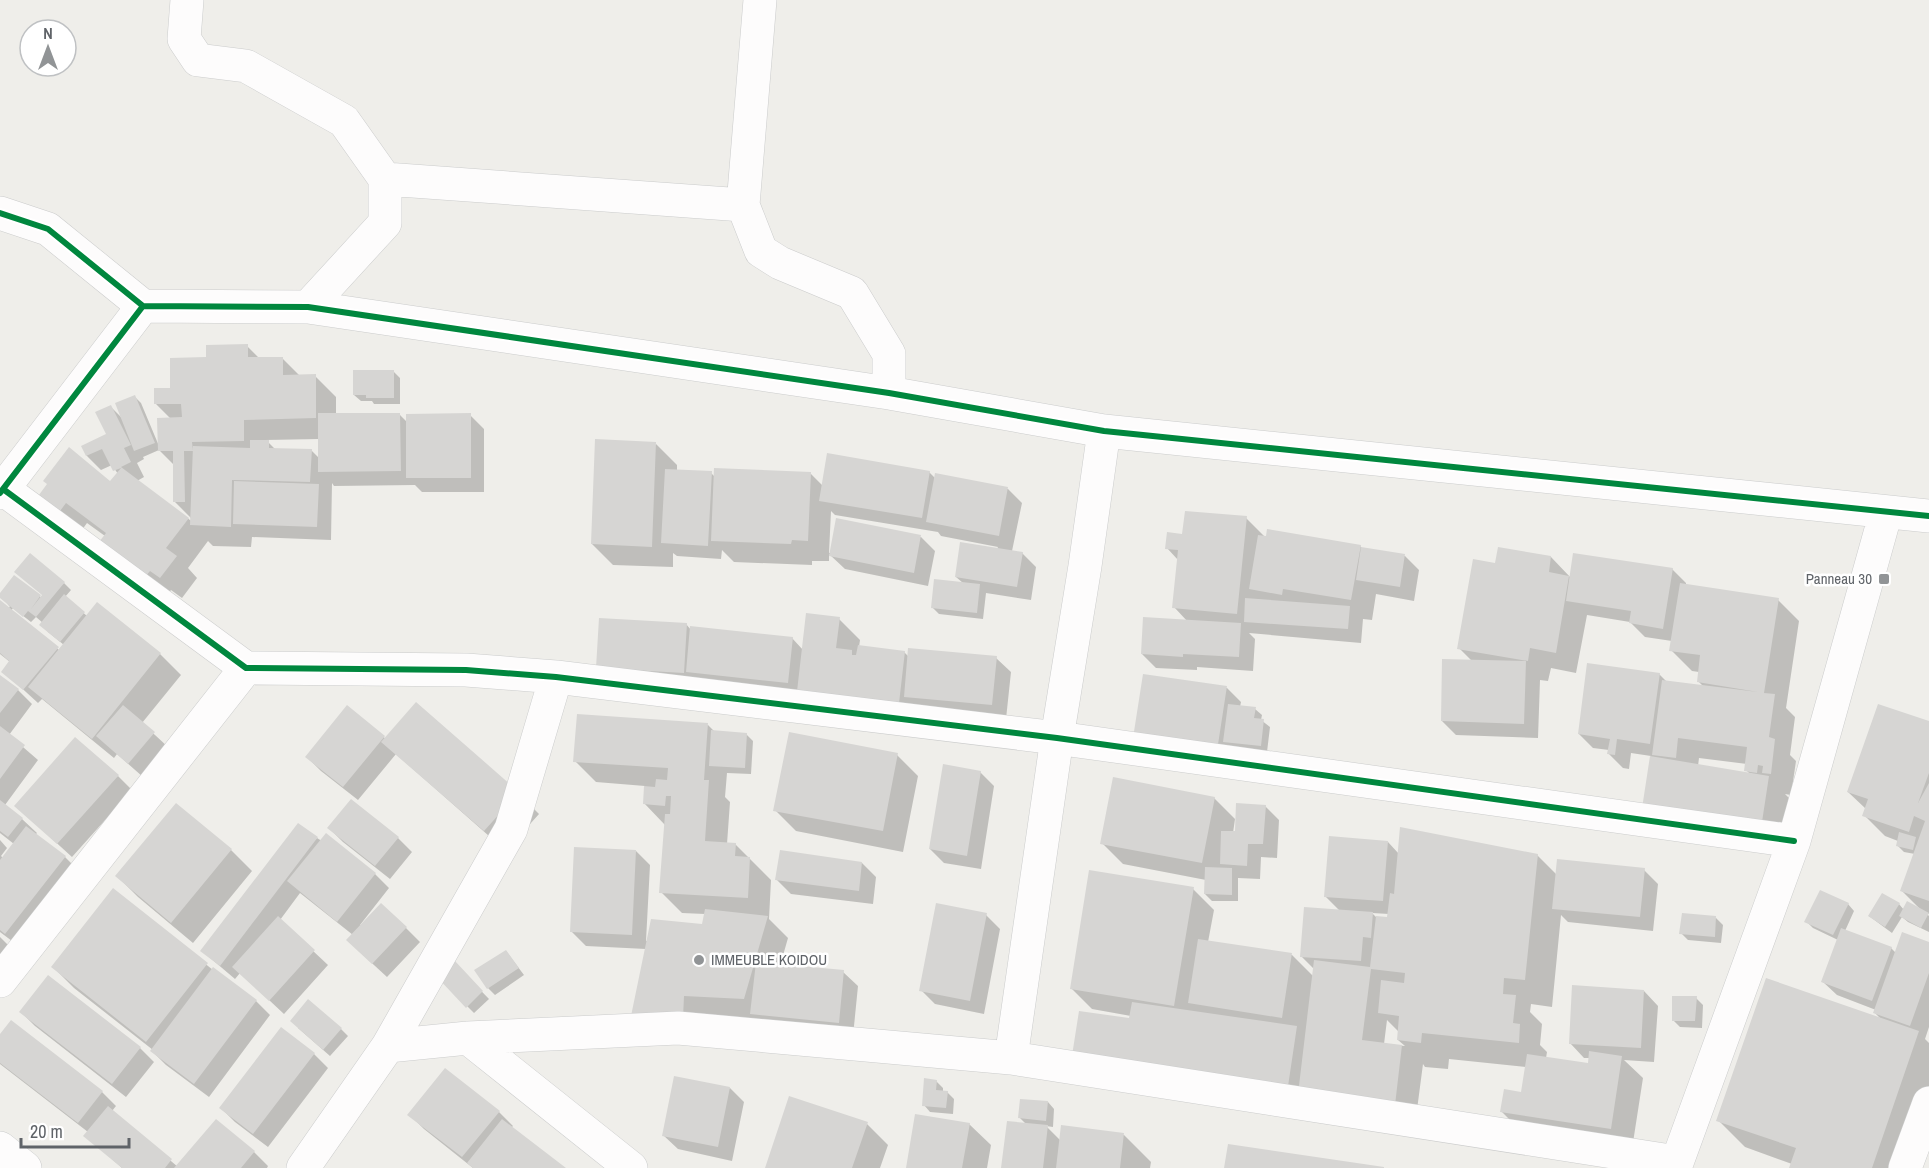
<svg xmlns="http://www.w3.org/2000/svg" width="1929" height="1168" font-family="'Archivo Narrow',sans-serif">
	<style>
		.shadow { fill: #0003; fill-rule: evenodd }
		.building { fill: #d6d5d3 }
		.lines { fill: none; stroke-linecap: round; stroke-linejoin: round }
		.minor-casing { stroke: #cbcccc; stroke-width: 34 }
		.tertiary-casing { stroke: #cbcccc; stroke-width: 34 }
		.minor { stroke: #fdfcfc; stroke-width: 33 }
		.tertiary { stroke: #fdfcfc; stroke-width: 33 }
		.cycleway-casing { stroke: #fff; stroke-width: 10 }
		.cycleway { stroke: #00873e; stroke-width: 6 }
		.poi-dot { fill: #919496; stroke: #fff; stroke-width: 2 }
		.labels { text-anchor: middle; stroke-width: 5; stroke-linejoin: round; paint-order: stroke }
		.poi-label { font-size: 15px; fill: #5f6368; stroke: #fff; text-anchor: end }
	</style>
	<rect width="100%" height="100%" fill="#efeeea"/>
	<path class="shadow" d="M247,346L260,359L282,358L300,376H315L336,397V415H400L407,422L470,415L484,429V492H422L415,485L334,486L332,483L331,540L252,537L251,547L213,546L208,541L188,568L197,578L182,598L171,590L159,605L105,536L87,523L79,534L59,519L69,449L111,483L118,474L112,465L101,470L87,456L83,447L108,435L111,407L122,418L134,396L141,403L159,446L171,419L156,404L207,359ZM319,439L320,459L311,450L275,449L266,440ZM159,450L175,466V502L195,522L194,523L137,481L144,477L137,463L144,459L143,457Z
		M393,371L400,378V404H374L372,401H361L354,395Z
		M656,444L677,465V471L711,473L715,477L811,474L823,486L929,472L936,479L1008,489L1022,503L1012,551L1022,553L1036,567L1031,600L986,593L983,619L939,614L932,607L963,583L956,577L997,549L998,547L941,536L938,532L835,515L831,511L829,553L921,537L935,551L928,586L845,569L829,554V561H812V565L734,562L722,550L721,559L677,556L673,553V567L613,565L592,544Z
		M1246,518L1265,537L1360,546L1363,549L1405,556L1419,570L1414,601L1376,594L1372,620L1363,619L1361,643L1249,633L1255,639L1253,671L1197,667V670L1156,668L1142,654L1188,622L1174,607L1178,560L1167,548L1184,536Z
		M1551,557L1571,578L1672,569L1686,583V585L1778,600L1799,621L1786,708L1795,717L1790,755L1796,761L1791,795L1785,794L1790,799L1781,855L1643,815L1651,756L1631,753L1629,769L1623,768L1609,754V750L1593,748L1579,734L1659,674L1667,682L1704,687L1698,681L1699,672L1692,671L1671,650L1672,641L1645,637L1630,622L1587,615L1576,673L1551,668L1548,681L1540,680L1538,738L1456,735L1442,721L1472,661L1459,648L1496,565ZM1699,758L1747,764L1746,770L1750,774L1698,766Z
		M15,577L42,598L64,583L71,590L65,597L87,616L160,654L181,675L142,723L168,747L143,777L117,754L114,758L42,699L38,703L3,671L10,662L0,654V601L8,608L10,607L0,595ZM13,608L31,622L36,617L43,623L48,632L64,645L59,650L11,611Z
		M839,619L860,640L859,647L904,652L909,657L996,658L1011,672L1006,719L611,682L686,624L691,630L792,638L803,650Z
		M1145,676L1227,688L1241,702L1240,707L1255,709L1262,715L1261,720L1270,727L1267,752L1231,765Z
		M0,677L18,690L32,704L9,735L38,760L5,805L22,819L37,833L35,835L65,857L79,871L20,947L0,932V840L7,848L1,856L3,858L14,844L0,833Z
		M347,707L386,739L518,793L539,814L506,851L396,754L358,800L321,771L307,757Z
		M1929,723V914L1926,913L1929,916V932L1908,922L1902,917L1892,933L1869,916L1899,904L1904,910H1921L1901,890L1915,854L1904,852L1897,845L1898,841L1885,836L1864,815L1866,809L1848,792Z
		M708,725L715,732L746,734L753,741L751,774L727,773L725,797L730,802L727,844H735L771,880L769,919L788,938L780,966L843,972L858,986L853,1036H653L646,949L586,946L572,932L636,851L650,865L646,941L703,926L705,914L682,913L661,892L665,825L644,803L645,786L596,782L575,761Z
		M897,755L918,776L903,852L796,831L775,810Z
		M980,772L994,786L981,869L944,863L930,849Z
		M118,776L132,790L72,857L16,806Z
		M1214,798L1235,819L1233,833H1237L1265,806L1279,820L1277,858L1261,857L1260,879L1238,878V901H1212L1205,894L1206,880L1123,864L1102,843Z
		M177,806L231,850L252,871L193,943L138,897L117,876Z
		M329,828L398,838L412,852L390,879L343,842Z
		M317,838L375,874L389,888L360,925L406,928L420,942L387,977L362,954L353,935L300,893L280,920L328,965L284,1014L240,973L235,979L202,951Z
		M1388,842L1399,854L1537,855L1557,875L1644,870L1658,884L1653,931L1568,922L1561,915L1552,1007L1531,1004L1530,1012L1542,1024L1540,1045L1547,1052L1546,1058L1589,1065L1590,1058H1584L1570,1043L1644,991L1658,1006L1654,1062L1624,1060L1643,1078L1632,1149L1523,1133L1502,1112L1522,1093L1526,1067L1449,1059L1448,1069L1425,1067L1423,1064L1415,1125L1320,1114L1130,1020L1131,1016L1092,1009L1071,988L1193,889L1214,910L1208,942L1292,955L1313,976L1314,969L1302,957L1340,911L1325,896ZM1372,913L1389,914L1388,919L1377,918ZM1387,1020L1399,1032L1398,1040L1405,1046L1384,1044Z
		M862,863L876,877L873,904L791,894L777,880Z
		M113,890L213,970L256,1001L270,1015L209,1097L166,1065L152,1051L153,1050L74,988L53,967Z
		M1848,904L1854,911L1845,931L1891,948L1896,953L1929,944V1027L1925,1039L1929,1043V1107L1908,1168H1791L1792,1164L1745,1147L1718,1120L1881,1019L1875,1013L1876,1010L1837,995L1822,981L1838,940L1813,928L1806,921Z
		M986,915L1000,929L984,1014L935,1004L921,990Z
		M1716,918L1723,925L1721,943L1688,940L1681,933Z
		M0,937L20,957L0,982Z
		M506,951L524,975L495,995L488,988Z
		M454,963L489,999L474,1013L439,978Z
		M1696,998L1703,1005L1702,1028L1680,1027L1673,1020Z
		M21,1012L140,1048L154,1062L126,1097L35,1026Z
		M298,1028L341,1029L348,1036L330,1056Z
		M282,1029L314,1054L328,1068L268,1147L235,1122L221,1108Z
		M0,1037L102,1092L116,1106L112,1111L178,1167L254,1152L268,1166L267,1168H122L85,1135L88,1132L0,1064Z
		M936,1081L943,1088V1092H947L954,1099L953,1114L930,1112L924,1105Z
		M730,1088L744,1102L732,1161L678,1149L663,1135Z
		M1048,1102L1054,1109L1053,1127L1046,1126L1061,1141L1124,1135L1151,1162L1150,1168H1003L1027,1125L1020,1118Z
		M499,1112L513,1126L511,1128L564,1168H473L424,1129L410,1115Z
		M867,1124L888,1145L880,1168H766Z
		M969,1124L991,1145L987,1168H907Z"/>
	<path class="building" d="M248,344V357H283V375L316,374V418L244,420V441L192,442L193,451H184L185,502H173V451H158L157,418L182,417L181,404H154V388H170V358L206,357V345Z
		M353,370H394V398H366V395H353Z
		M135,395L155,443L134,451L115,403Z
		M111,405L131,445L124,448L131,462L121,467L189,518L166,548L177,556L160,578L150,571L138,585L92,551L106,533L66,503L57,515L36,499L47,484L43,481L69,447L110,481L121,468L113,471L102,449L86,456L81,446L106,434L95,412Z
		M318,413H400L401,471L318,472Z
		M471,413V478H406V414Z
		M595,439L656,442L652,547L591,544Z
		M250,440H269V448L312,449L310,482L232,480L231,527L190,525L193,446L250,448Z
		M827,453L930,471L922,518L819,501Z
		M714,468L811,472L808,541L792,540L791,544L711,541Z
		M665,469L712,471L708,546L661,543Z
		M935,473L1008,487L999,536L926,522Z
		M234,481L319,484L317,527L233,524Z
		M1185,511L1247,516L1237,614L1172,608L1178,550L1165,549L1167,532L1182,534Z
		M836,518L921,535L914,573L829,556Z
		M1267,529L1361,545L1351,600L1283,589L1282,595L1249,589L1258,535L1266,536Z
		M960,542L1023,552L1017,587L955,577Z
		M1361,547L1405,554L1400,587L1356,580Z
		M1498,547L1551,556L1549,572L1569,576L1556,653L1530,648L1528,661L1457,649L1473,559L1495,563Z
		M30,553L65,582L36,617L28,611L23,617L0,598V593L14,575L41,595L31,609L42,595L14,572Z
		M1573,553L1673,568L1663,629L1629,623L1631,611L1566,601Z
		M934,579L980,584L977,613L931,608Z
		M1680,583L1779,598L1764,693L1775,694L1769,737L1775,739L1771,774L1762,773L1763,766L1758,765L1757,773L1744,771L1747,747L1678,738L1676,758L1652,755L1662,680L1758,692L1697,682L1700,655L1669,651Z
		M64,594L85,612L60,642L39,625Z
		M1245,598L1350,606L1348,629L1244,622Z
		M0,600L59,647L23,690L1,672L9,661L0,653Z
		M97,602L161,653L92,739L28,687Z
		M806,613L840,617L836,648L852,650V655H856L858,645L905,651L898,712L796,700Z
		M1143,617L1241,623L1239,657L1183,654V657L1141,654Z
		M599,618L687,623L684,673L596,668Z
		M690,626L793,637L788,683L686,672Z
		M908,648L997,656L992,705L904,697Z
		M1442,659L1526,661L1524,724L1441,721Z
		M1587,663L1660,673L1650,744L1617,739L1615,755L1607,754L1610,739L1578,734Z
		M1143,674L1227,686L1217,751L1133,738Z
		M0,675L19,689L0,713Z
		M416,702L519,792L484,831L381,742Z
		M1228,704L1256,707L1254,718L1264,719L1261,746L1223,742Z
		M1878,704L1929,721V773L1918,803L1929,783V901L1900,891L1925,821L1914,816L1909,832L1862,816L1868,799L1847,792Z
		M123,705L155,732L128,764L96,736Z
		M347,705L385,736L343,787L305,757Z
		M577,714L708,723L704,780H709L705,841L736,843L735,856L750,857L748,898L659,893L665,814H670L671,796H666L665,806L643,804L644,786L655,787L656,779L667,780L668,768L573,762Z
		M0,726L25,745L0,779Z
		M711,730L747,733L745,768L709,766Z
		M789,732L898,753L883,831L773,811Z
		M75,737L119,775L57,844L14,806Z
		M1650,756L1769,776L1760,835L1641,815Z
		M943,764L981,771L967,856L929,849Z
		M1113,777L1215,797L1202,863L1100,844Z
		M351,799L399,837L375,866L327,828Z
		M0,800L23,818L8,837L0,831Z
		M176,803L232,849L171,923L115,876Z
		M1236,803L1266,805L1263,844H1248L1247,866L1220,864L1221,831H1235Z
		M298,823L318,837L220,966L200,951Z
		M26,826L66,856L5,934L0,930V860Z
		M1400,827L1538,854L1525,980L1504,978L1503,994L1516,995L1513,1023L1520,1024L1519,1043L1422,1033L1421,1043L1397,1040L1399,1016L1378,1013L1381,980L1404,983L1405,973L1371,969L1362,1040L1402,1045L1395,1105L1298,1094L1314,960L1370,967L1376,916L1387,917L1390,893L1394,894Z
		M1899,832L1916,837L1913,850L1896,846Z
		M326,833L376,873L337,922L287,881Z
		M1329,836L1388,841L1383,901L1324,897Z
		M574,847L636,850L632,935L570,932Z
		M780,850L862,862L859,891L775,880Z
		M1557,859L1645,868L1640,917L1552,909Z
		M1205,867L1232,868V895L1204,894Z
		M1089,870L1194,887L1174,1006L1070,989Z
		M113,888L208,963L146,1042L51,967Z
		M1820,890L1849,903L1833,935L1804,922Z
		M1882,893L1900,903L1885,927L1868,916Z
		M1907,901L1929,913L1921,928L1899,916Z
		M381,903L407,927L372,964L346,940Z
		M936,903L987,913L970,1001L919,991Z
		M1304,907L1373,912L1371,938L1363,937L1361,961L1300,957Z
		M705,909L768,916L744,999L684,996L683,1018L631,1016L651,919L702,924Z
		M1682,913L1716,916L1715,937L1679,934Z
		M278,916L315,950L269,1001L232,967Z
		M1841,928L1892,947L1872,1001L1821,982Z
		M1902,932L1929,942V973L1910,1026L1873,1013Z
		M1198,939L1292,953L1282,1018L1188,1003Z
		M506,950L519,968L487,989L474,970Z
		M455,961L483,991L466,1008L437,977Z
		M756,962L844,970L839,1023L750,1014Z
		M213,967L257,1000L194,1084L150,1051Z
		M48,975L141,1047L112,1084L19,1012Z
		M1766,978L1919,1031L1872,1168H1789L1796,1148L1716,1121Z
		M1572,985L1644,990L1641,1048L1569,1044Z
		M1672,996H1697L1695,1021H1672Z
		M308,999L342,1028L323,1050L290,1021Z
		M1132,1002L1297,1026L1287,1093L1071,1062L1079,1011L1129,1018Z
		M11,1020L103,1091L78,1123L0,1063V1034Z
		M281,1027L315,1053L253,1134L219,1108Z
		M1589,1051L1622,1056L1611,1129L1500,1112L1504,1089L1521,1092L1527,1054L1588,1063Z
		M445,1068L500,1111L462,1157L407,1115Z
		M674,1076L730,1087L718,1147L662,1136Z
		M924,1078L937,1080L936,1090L948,1091L946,1108L922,1106Z
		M789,1096L868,1122L852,1168H765Z
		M1020,1099L1048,1101L1046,1121L1018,1118Z
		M108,1106L172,1159L165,1168H122L83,1136Z
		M915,1114L970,1123L962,1168H906Z
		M216,1119L255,1151L241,1168H174Z
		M502,1119L566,1168H473L467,1163Z
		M1007,1121L1048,1125L1043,1168H1001Z
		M1061,1125L1124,1133L1120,1168H1056Z
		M1228,1144L1384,1167V1168H1224Z"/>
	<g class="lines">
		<g class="minor-casing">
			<path id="minor" d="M187,0L184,39L198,60L246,66L344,121L385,179V223L308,307
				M760,0L743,205L761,251L780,263L852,293L889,354V393
				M385,179L743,205
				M0,213L48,229L143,306L308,307L889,393L1104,431L1929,516
				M3,489L246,668L466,670L556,677L1057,738L1794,841
				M0,493L143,306
				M0,981L246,668
				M468,1038L631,1168
				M388,1046L511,829L556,677
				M1011,1058L1057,738L1085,566L1104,431
				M0,1148L25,1168
				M303,1168L388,1046L468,1038L678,1028L1011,1058L1677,1162
				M1675,1168L1794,841L1886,512"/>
		</g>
		<g class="tertiary-casing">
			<path id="tertiary" d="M1905,1168L1929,1103"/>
		</g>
		<use href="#minor" class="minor"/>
		<use href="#tertiary" class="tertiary"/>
		<g class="cycleway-casing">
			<path id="cycleway" d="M0,213L48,229L143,306L308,307L889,393L1104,431L1929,516
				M3,489L246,668L466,670L556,677L1057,738L1794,841
				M0,493L143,306"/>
		</g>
		<use href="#cycleway" class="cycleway"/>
	</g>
	<g class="poi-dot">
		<rect x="1878" y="573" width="12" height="12" rx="3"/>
		<circle cx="699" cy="960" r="6"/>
	</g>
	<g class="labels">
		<g class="poi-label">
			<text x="1872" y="584">Panneau 30</text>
			<text x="711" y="965" text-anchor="start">IMMEUBLE KOIDOU</text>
		</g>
	</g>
	<g transform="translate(48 48)"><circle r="28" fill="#ffffff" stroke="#bfc1c3" stroke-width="1.5"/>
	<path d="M0-4.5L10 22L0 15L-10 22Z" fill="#919496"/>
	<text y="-9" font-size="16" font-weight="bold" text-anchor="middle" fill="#5f6368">N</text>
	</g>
	<path d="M21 1138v9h108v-9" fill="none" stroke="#5f6368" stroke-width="3"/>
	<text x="30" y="1138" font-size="18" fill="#5f6368" stroke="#ffffff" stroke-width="4.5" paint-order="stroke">20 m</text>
</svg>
